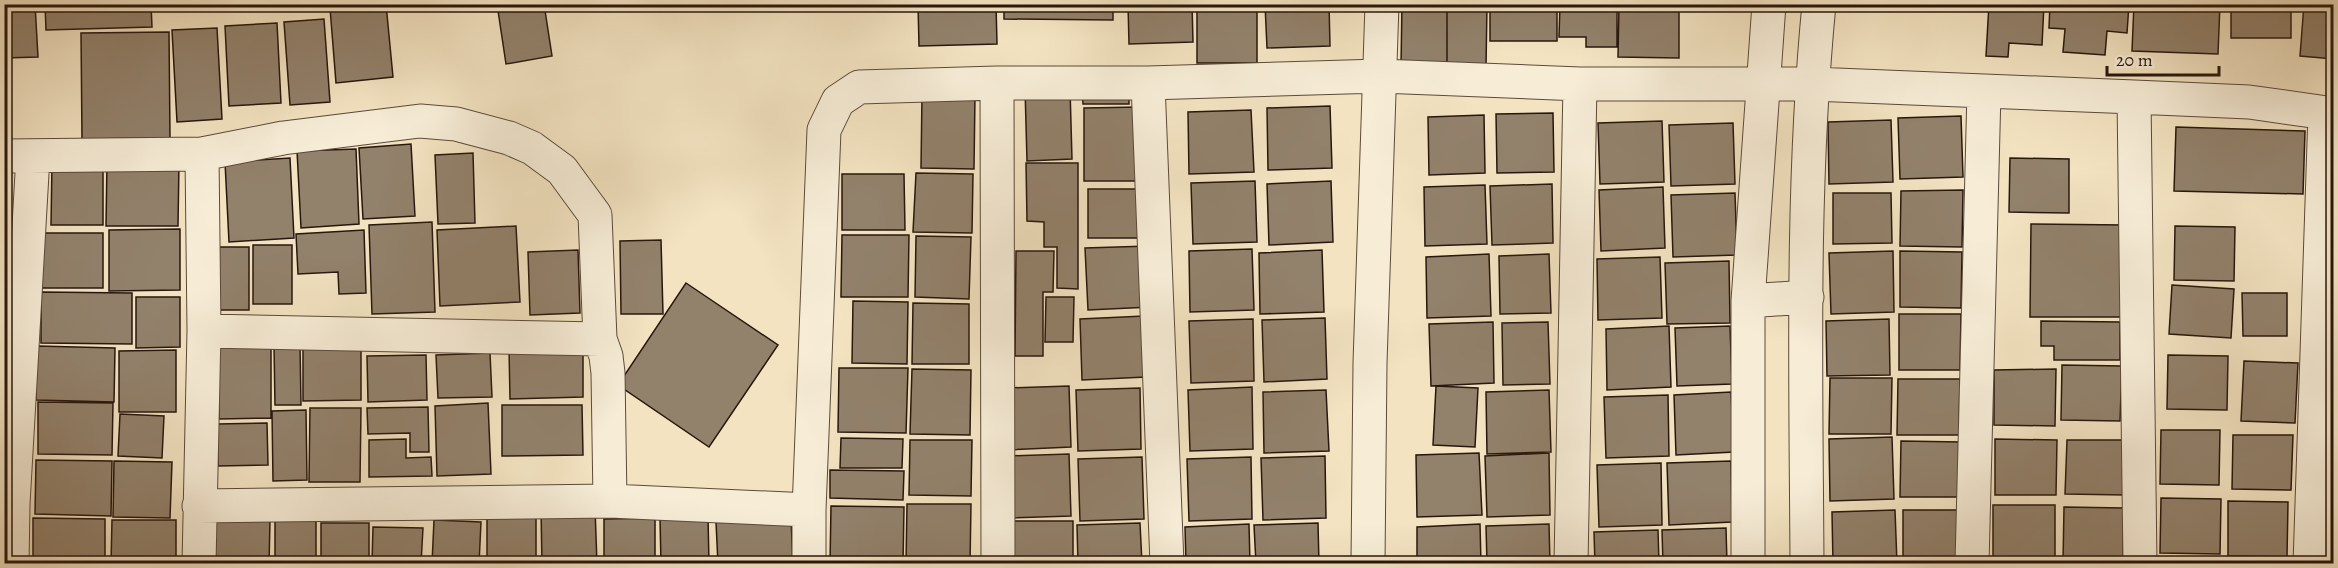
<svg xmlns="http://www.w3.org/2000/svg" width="2338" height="568" font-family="Alegreya,serif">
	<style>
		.building { fill: #92816b; stroke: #28170e; stroke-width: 1.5 }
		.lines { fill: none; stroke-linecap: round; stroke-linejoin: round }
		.street-casing { stroke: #5b4a3b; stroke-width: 35 }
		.street { stroke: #f7edd7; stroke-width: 33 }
	</style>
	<rect width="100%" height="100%" fill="#f3e3c1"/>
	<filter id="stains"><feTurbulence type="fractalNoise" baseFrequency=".00333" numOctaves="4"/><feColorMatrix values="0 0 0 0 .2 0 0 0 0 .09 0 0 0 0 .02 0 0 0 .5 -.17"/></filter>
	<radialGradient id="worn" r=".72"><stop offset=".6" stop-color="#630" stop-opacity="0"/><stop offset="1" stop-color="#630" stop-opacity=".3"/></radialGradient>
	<path class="building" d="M4,4H35L38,57L4,58Z
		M45,4H151L152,27L46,30Z
		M363,4H386L393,77L336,83L330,8Z
		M497,4H544L552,56L506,64Z
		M706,4H742L707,7Z
		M918,4H996L997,44L919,46Z
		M1004,4H1113V20L1004,19Z
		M1128,4H1192L1193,42L1129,44Z
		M1197,4H1257V63H1197Z
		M1265,4H1329L1330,46L1267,48Z
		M1402,4H1447V67L1401,66Z
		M1447,4H1487L1486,67H1447Z
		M1490,4H1557V41H1490Z
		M1560,4H1617V47H1586V37H1559Z
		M1619,4H1679V58L1618,57Z
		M1989,4H2044L2042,45L2009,43L2008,57L1986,56Z
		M2050,4H2129L2127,33L2107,31L2105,55L2063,52L2065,29L2049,28Z
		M2134,4H2220L2218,54L2132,51Z
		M2231,4H2291V38H2231Z
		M2304,4H2334V59L2300,56Z
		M324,19L330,102L290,105L284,22Z
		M277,23L281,103L229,106L225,26Z
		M217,28L222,119L177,122L172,30Z
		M169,32L170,138L82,139L81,33Z
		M1129,85V104H1083L1082,86Z
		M1025,88H1070L1072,159L1027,161Z
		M922,94L975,95L974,169L921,168Z
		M1330,106L1332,168L1268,170L1267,108Z
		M1140,107V181H1084V108Z
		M1251,110L1254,172L1189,174L1188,112Z
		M1553,113L1554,172L1497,173L1496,114Z
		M1484,115L1485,173L1429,175L1428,117Z
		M1961,116L1963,177L1900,179L1898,118Z
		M1891,120L1893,182L1829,184L1828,122Z
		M1662,121L1664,182L1600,184L1598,123Z
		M1733,123L1735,184L1671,186L1669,125Z
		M2176,127L2305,131L2303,194L2174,191Z
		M411,144L415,216L363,219L359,148Z
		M356,149L359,224L301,228L297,151Z
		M473,153L475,223L438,224L435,155Z
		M290,158L294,238L229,242L225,162Z
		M2010,158L2069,159V213L2009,212Z
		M107,162H179L178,226H106Z
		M103,163V225H51L52,164Z
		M1026,163H1078V289L1057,288V247H1044V222L1027,221Z
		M916,173L973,174L972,233L913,232Z
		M842,174H904L905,230H842Z
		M1255,181L1257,242L1193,244L1191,183Z
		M1331,181L1333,242L1269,245L1267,184Z
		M1552,184L1553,243L1492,245L1490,186Z
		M1485,185L1487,244L1425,246L1424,187Z
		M1663,187L1665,248L1601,251L1599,190Z
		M1088,189H1141V238H1088Z
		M1963,190L1962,247L1900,246L1901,191Z
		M1735,193L1737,255L1673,257L1671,195Z
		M1833,193H1891L1892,243L1833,244Z
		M432,222L435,312L372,314L369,225Z
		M2031,224L2125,225L2123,317H2030Z
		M516,226L520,302L440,306L437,230Z
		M2175,226L2235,227L2234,281L2174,280Z
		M180,229V290L109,291V230Z
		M364,230L366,293L339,294L338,272L298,274L296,234Z
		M40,233H103V288H40Z
		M842,235H909L908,297H841Z
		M916,236L971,237L969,299L915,297Z
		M661,240L663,314H621L620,241Z
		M253,245H292V304H253Z
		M1149,246L1151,307L1088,310L1085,248Z
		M218,247H249V310H218Z
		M1252,249L1254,310L1190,312L1189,251Z
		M578,250L580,313L530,315L528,252Z
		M1322,250L1324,312L1260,314L1259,253Z
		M1016,251H1054L1053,292H1043V356H1015Z
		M1893,251L1894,312L1831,314L1829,253Z
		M1900,251L1962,252L1961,308L1900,307Z
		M1489,254L1491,316L1427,318L1426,257Z
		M1549,254L1551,313L1500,314L1499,256Z
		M1660,257L1662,318L1598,320L1597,259Z
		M1729,261L1730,323L1667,324L1665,263Z
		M686,283L778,345L709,447L618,385Z
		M2172,285L2234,289L2231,338L2169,334Z
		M41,292L132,293V344L41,343Z
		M2242,293H2287V336H2243Z
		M136,297H180V347L136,348Z
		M1046,297H1074L1073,342H1045Z
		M853,301L908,302L907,364L852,363Z
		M913,303L969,304V364H912Z
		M1899,314H1961L1960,370H1899Z
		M1144,316L1146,377L1082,380L1080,319Z
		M1325,318L1327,379L1264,382L1262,320Z
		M1253,319L1254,381L1191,383L1189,321Z
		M1889,319L1890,375L1827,376L1826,321Z
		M2041,321L2120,322V360H2054V346H2041Z
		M1493,322L1494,383L1431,386L1429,324Z
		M1548,322L1550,384L1503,385L1502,323Z
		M1669,326L1671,387L1607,390L1606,329Z
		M1730,326L1732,384L1677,386L1675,328Z
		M274,345H300L301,405H275Z
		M37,346L115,348L114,402L36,400Z
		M303,347H361V400L303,401Z
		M583,347V397L510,399L509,348Z
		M218,348H271V418L219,419Z
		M176,350V412H119V351Z
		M490,353L492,397L438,398L436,355Z
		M426,355L427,400L368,402L367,356Z
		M2168,355L2228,356L2227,410L2167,409Z
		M2244,361L2298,363L2295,423L2241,421Z
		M2062,365L2122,366L2120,421L2061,420Z
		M839,368H908L906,433L838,432Z
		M912,369L971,370L970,435L910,434Z
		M2056,369L2055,426L1994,425V370Z
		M1830,378H1892L1891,434H1829Z
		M1898,379H1960L1959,435H1897Z
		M1069,386L1071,447L1007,450L1006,388Z
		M1436,386L1478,388L1475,447L1433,445Z
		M1252,387L1253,449L1190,451L1188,390Z
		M1140,388L1141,449L1078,451L1076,390Z
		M1326,390L1329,451L1264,453L1263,392Z
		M1549,390L1551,452L1487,454L1486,392Z
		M1731,392L1734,452L1676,455L1674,395Z
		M1668,395L1669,456L1606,458L1604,397Z
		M38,402L113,403L112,455L38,454Z
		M488,403L491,474L437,476L435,406Z
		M502,405H582L583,455L502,456Z
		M428,407L429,452H410V433L368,434L367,408Z
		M310,408H361L360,482H309Z
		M306,410L307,480L273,481L272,411Z
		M120,414L164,416L162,458L118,456Z
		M267,423L268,465L218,466L217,424Z
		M2161,430H2220L2219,485L2160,484Z
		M2233,435H2293L2291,490L2232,489Z
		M1892,437L1894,499L1830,501L1829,439Z
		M841,438L903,439L902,468H840Z
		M406,439V458L431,457L432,476L369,477V440Z
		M1995,439L2057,440L2056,495H1995Z
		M910,440H972L971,496L909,495Z
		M2067,440H2126L2125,495L2065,494Z
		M1901,441L1962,442V497H1900Z
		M1479,453L1482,515L1417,517L1416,455Z
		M1549,453L1550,515L1487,517L1485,456Z
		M1069,454L1071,516L1007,518L1005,456Z
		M1325,456L1326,518L1263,520L1261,458Z
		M1142,457L1144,519L1080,521L1078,459Z
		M1251,457L1252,519L1189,521L1187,459Z
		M36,460L112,461L111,516L35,514Z
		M114,461L172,462L170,518L113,517Z
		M1731,461L1732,522L1669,525L1667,463Z
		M1661,463L1662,525L1599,527L1597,465Z
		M830,470L904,471L903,500L830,498Z
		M2161,498L2221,499L2220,554L2160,553Z
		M2228,501L2288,502L2287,557L2228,556Z
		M907,504H971L970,564H906Z
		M1993,505H2055V561L1993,560Z
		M831,506L904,507L903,564H830Z
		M2064,507L2124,508L2123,563L2063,562Z
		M595,508L597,564H542L541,510Z
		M1895,510L1897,564H1833L1832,512Z
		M1903,510H1965L1964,564H1903Z
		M708,516L709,564H661L660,518Z
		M487,517H536V564H487Z
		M33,518L105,519V564H33Z
		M655,518V564H604V519Z
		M791,518L793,564H718L716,522Z
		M316,519V564H275V520Z
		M112,520H176V564H111Z
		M215,520H270L269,564H215Z
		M434,520L481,522L479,564H432Z
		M1014,521H1073V564H1014Z
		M321,523H369V564H321Z
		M1140,523L1142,564H1078L1077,525Z
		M1318,523L1319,564H1256L1254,525Z
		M1249,524L1250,564H1186L1185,527Z
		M1480,524L1481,564H1417V527Z
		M1549,524L1550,564H1487L1486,526Z
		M373,527L423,528L421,564H372Z
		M1726,528L1727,564H1663L1662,530Z
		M1658,530L1659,564H1595L1594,532Z"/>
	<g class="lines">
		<g class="street-casing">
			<path id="street" d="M997,83L998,564
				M1148,83L1167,564
				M2134,97L2140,564
				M4,156L202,154L283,138L420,121L456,124L509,138L532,148L562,170L595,215L600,339
				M1748,301L1807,297
				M204,331L600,339L606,356L608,373L610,501
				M199,506L610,501L809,510
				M12,564L13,504L33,156
				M199,564L204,331L202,154
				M809,564V510L824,130L838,101L859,87L997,83H1148L1380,76L1580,84H1812L2134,97L2249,102L2334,114
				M1368,564L1370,363L1382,4
				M1571,564L1580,84
				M1748,564V301L1769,4
				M1807,564C1806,377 1801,190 1819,4
				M1972,564L1984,91
				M2310,564L2325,113"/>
		</g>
		<use href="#street" class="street"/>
	</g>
	<rect width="2338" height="568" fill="none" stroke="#f3e3c1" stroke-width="24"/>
	<rect x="6" y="6" width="2326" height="556" fill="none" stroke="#28170e" stroke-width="3"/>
	<rect x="12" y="12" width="2314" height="544" fill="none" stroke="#28170e" stroke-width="1.5"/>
	<path d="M2107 66v9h112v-9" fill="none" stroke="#28170e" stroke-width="3"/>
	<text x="2116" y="66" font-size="18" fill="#28170e" stroke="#f7edd7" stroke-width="4.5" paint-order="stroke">20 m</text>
	<rect width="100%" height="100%" filter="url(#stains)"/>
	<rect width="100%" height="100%" fill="url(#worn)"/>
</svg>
